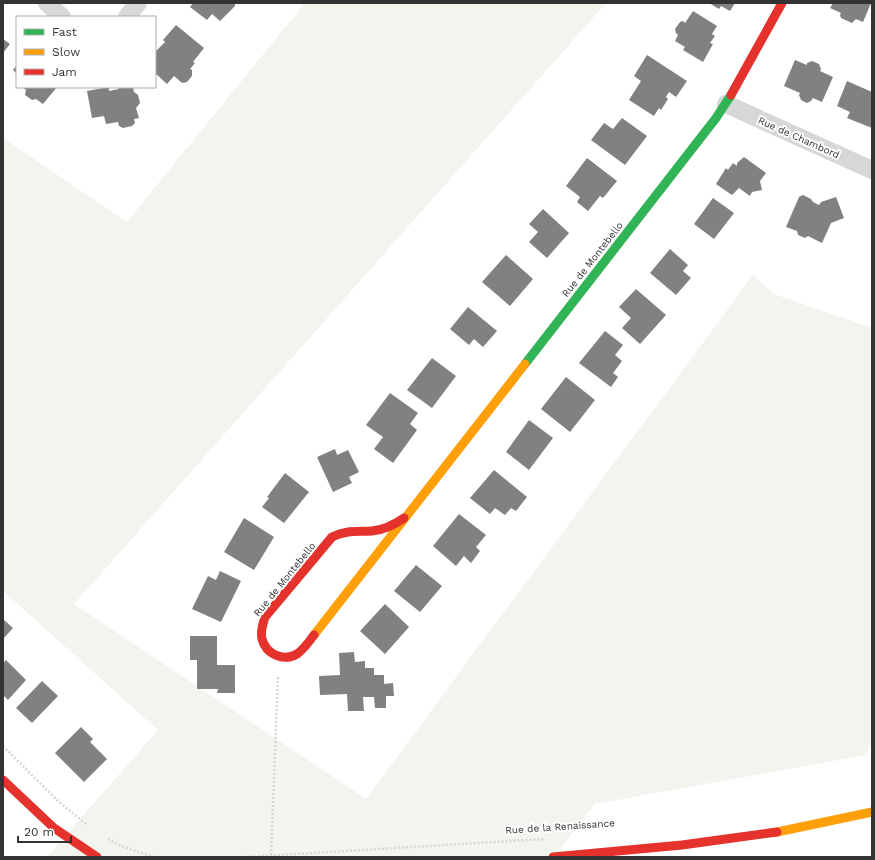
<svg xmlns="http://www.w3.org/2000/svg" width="875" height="860" font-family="'Work Sans',sans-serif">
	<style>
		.green { fill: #f1f5ed }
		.building { fill: #818181 }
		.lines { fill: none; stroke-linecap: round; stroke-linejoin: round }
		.path { stroke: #d6d6d6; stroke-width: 2.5; stroke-dasharray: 2 2; stroke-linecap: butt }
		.street { stroke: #d7d7d7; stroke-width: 18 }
		.fast { stroke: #30b455; stroke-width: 9 }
		.slow { stroke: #ff9f0a; stroke-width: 9 }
		.jam { stroke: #e5322d; stroke-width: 9 }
		.labels { text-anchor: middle; stroke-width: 4; stroke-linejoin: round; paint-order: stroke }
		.street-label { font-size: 10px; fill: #333; stroke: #fff }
	</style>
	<rect width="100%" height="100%" fill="#fff"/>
	<path class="green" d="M305,3H606L74,604L366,799L753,275L774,294L872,328V742L866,755L595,804L554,857H47L158,730L3,591V138L127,222Z"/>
	<path class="building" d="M193,3H235V6L220,21L212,14L207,20L190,7Z
		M709,3H735L730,11L721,6L719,9Z
		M833,3H871L863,22L856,19L852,23L841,18L840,15L841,13L830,8Z
		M693,11L717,26L712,34L715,36L710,43L713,44L703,62L683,50L685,47L675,41L678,35L676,33L675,29L680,22L683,21L685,23Z
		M176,25L204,48L193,62L195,63L190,69L192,70V76L187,82L182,83L174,76L167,84L155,73V52L165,42L163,40Z
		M3,39L10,44L3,53Z
		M647,55L687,81L676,97L669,92L666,97L668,99L661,110L659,108L654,116L629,100L641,81L634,76Z
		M795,60L807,65V63L812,61L819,64L821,69L820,71L833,77L822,102L813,98L811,101L807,103L801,100L799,95L800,93L784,86Z
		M17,65V74L13,70Z
		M847,81L872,92V128L847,118L850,112L837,106Z
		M22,87H57L43,104L36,99L32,100L25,95L26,90Z
		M109,87V91L119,89L118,87H133L134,92L138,95L140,103L136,108L139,118L134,119L135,123L132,126L123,128L119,126L118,122L106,124L104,116L92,118L87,91Z
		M622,118L647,136L625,165L591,140L604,123L613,129Z
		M744,157L766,173L760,181L762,190L752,192L750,196L739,188L732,195L716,184L726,168L728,170L733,163L737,166V163Z
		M587,158L617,181L603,198L600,196L588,211L577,202L580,197L566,186Z
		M803,195L811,199L813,202L819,205L821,202L836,197L844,218L831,223L822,243L808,236L805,238L798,235L797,231L786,227L799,197Z
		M713,198L734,213L714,239L694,224Z
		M543,209L569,233L547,258L529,242L538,232L529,224Z
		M670,249L688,265L683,271L691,278L676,295L650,273Z
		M506,255L533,279L510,306L482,282Z
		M636,289L666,315L640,344L622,328L631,318L619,307Z
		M468,307L497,331L483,347L474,339L469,345L450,329Z
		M605,331L623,345L615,355L622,361L613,373L618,377L611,387L579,363Z
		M432,358L456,376L432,408L407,390Z
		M566,377L595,400L570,432L541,409Z
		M390,393L418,413L410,424L417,430L393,463L374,449L383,437L366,425Z
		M529,420L553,438L529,470L506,452Z
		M335,449L337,455L348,450L359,472L349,477L352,483L333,492L317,457Z
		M494,470L527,497L516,511L511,508L505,515L495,508L490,514L470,498Z
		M285,473L309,492L284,523L262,507L269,498L267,497Z
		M459,514L486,535L476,547L480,551L471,563L464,556L456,566L433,546Z
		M244,518L274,537L254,570L224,552Z
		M416,565L442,586L420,612L394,591Z
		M220,571L241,581L221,622L192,609L208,576L216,580Z
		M385,604L409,627L385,654L360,631Z
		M3,619L13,628L3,639Z
		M190,636H217V665H235V693H217L218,689H197V660H190Z
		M354,652L355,662L365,661V668H374V675H384V684L393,683L394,696H386V708H375L374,697H363L364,711H348L347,694L320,695L319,676L340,675L339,653Z
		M6,660L26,680L8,700L3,695V663Z
		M42,681L58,696L32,723L16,708Z
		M81,727L93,739L90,742L107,759L84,782L55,753Z"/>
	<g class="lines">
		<path class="path" d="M3,746L58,801L86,824
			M108,839L121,846L154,857
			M271,855L278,675
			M246,857L544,839"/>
		<path class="street" d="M47,3L62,17
			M127,17L138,3
			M726,104L872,170"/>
		<path class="fast" d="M525,364L716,118L731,95"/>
		<path class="slow" d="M314,635L525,364
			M777,832L872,812"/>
		<path class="jam" d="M731,95L782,3
			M314,635C309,642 304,649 297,654C283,662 266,654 262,639C260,631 263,624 265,617L332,537C346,530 357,532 372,531C384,530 394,525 404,518
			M3,780L54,828L97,857
			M553,857L682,845L777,832"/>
	</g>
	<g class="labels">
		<g class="street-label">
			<text transform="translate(799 137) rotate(24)" y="4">Rue de Chambord</text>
			<text transform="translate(592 259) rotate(-52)" y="4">Rue de Montebello</text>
			<text transform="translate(284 579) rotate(-51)" y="4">Rue de Montebello</text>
			<text transform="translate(560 826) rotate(-4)" y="4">Rue de la Renaissance</text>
		</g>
	</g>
	<rect width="875" height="860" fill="none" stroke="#333333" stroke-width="8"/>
	<rect x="16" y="16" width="140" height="72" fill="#ffffff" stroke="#adadad"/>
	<rect x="24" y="29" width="20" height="6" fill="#30b455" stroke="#adadad"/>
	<text x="52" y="36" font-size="12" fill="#333333">Fast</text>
	<rect x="24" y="49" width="20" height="6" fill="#ff9f0a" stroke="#adadad"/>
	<text x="52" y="56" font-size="12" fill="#333333">Slow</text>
	<rect x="24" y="69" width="20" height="6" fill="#e5322d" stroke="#adadad"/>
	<text x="52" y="76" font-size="12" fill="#333333">Jam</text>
	<path d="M18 836v6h53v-6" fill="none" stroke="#333333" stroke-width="2"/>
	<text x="24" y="836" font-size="12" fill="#333333" stroke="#ffffff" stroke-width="3" paint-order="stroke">20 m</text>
</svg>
